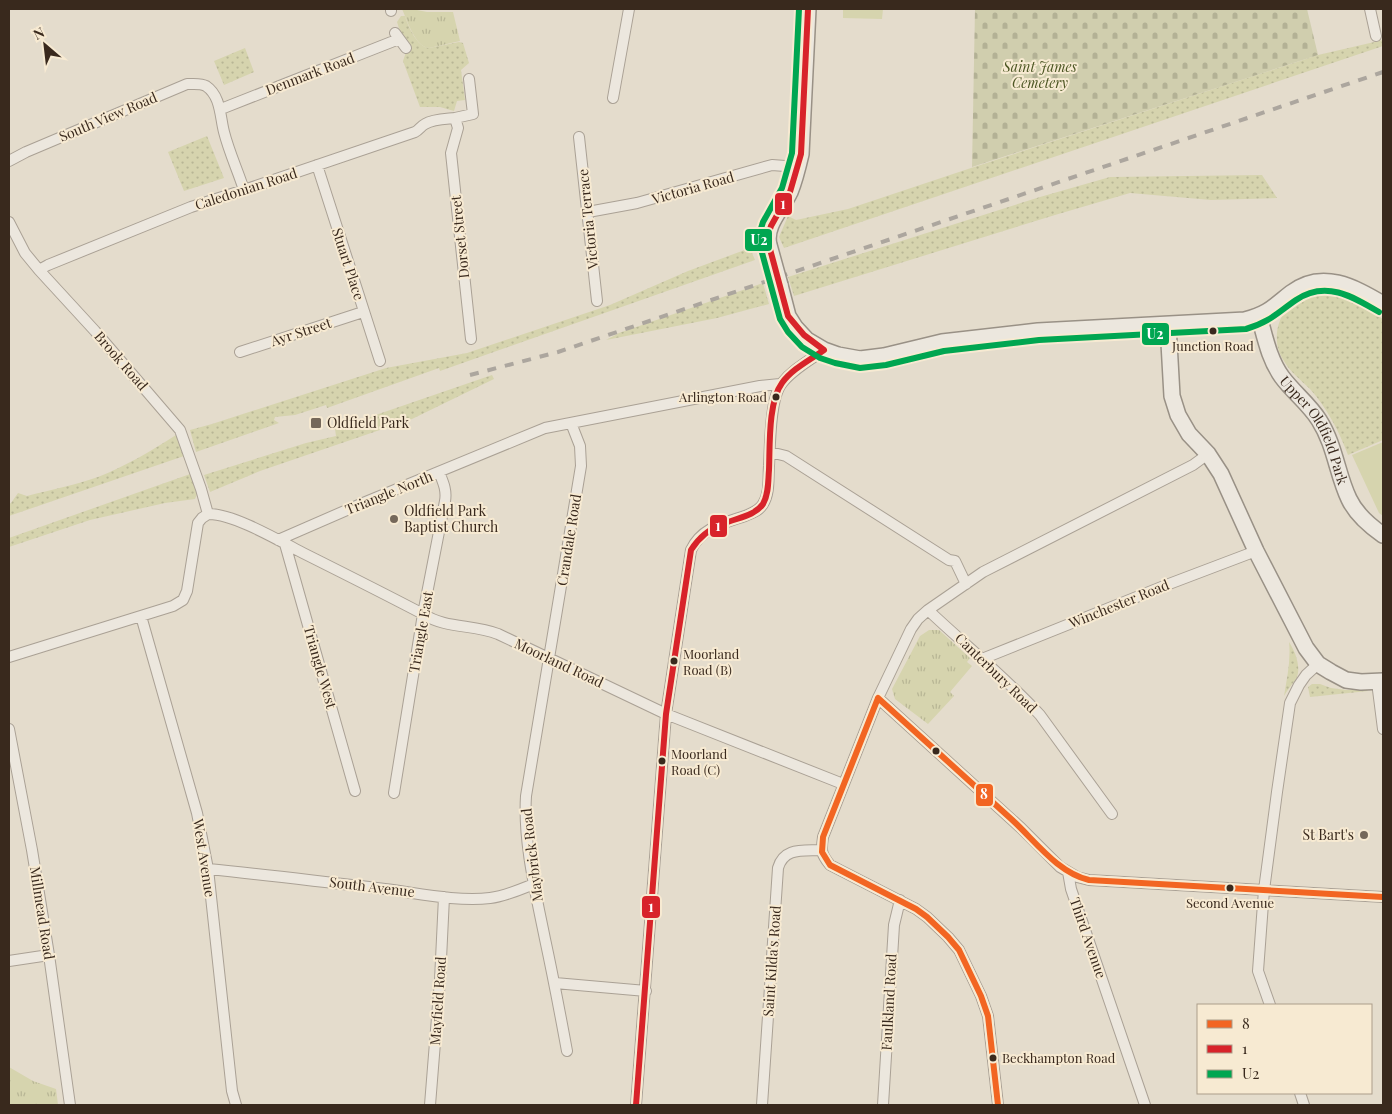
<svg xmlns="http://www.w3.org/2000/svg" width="1392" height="1114" font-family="'Playfair Display',serif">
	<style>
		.grass { fill: url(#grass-dots) }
		.cemetery { fill: url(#cemetery-stones) }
		.park { fill: url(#park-tufts) }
		.garden { fill: #d6d4ae }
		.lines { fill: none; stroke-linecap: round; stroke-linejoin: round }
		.street-casing { stroke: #aaa195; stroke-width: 12 }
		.secondary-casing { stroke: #999186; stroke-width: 18 }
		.street { stroke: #ece7de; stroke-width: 10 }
		.secondary { stroke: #ece7de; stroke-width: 15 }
		.rail { stroke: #aca69e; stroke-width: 4; stroke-dasharray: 9 9; stroke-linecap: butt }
		.secondary-bridge-casing { stroke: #999186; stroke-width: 18; stroke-linecap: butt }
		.secondary-bridge { stroke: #ece7de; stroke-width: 15 }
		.bus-1-casing { stroke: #f7ead2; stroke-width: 10 }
		.bus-2-casing { stroke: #f7ead2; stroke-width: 10 }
		.bus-3-casing { stroke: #f7ead2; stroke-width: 10 }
		.bus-1 { stroke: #f26522; stroke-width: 6 }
		.bus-2 { stroke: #d8232a; stroke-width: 6 }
		.bus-3 { stroke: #00a651; stroke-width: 6 }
		.bus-dot { fill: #39291d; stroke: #f7ead2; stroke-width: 2 }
		.poi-dot { fill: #75685a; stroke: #f7ead2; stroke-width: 2 }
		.labels { text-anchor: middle; stroke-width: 4; stroke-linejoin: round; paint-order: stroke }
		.bus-label { font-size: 13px; fill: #39291d; stroke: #f7ead2; text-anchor: start }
		.park-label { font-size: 14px; font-style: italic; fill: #4c5623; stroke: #f7ead2 }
		.street-label { font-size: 14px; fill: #39291d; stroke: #f7ead2 }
		.poi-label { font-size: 14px; fill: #39291d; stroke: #f7ead2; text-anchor: start }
		.line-badge { stroke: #f7ead2; stroke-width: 2 }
		.badge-label { font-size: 14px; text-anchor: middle; font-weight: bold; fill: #fff }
	</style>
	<defs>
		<pattern id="grass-dots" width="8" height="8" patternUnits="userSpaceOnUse" patternTransform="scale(1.25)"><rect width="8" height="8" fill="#d6d4ae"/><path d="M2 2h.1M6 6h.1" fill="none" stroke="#b8b695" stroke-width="1.8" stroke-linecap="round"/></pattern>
		<pattern id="cemetery-stones" width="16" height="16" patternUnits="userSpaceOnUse" patternTransform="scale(1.25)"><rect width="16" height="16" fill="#d0ceae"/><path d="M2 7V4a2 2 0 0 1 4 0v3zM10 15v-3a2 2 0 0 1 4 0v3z" fill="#b3b195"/></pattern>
		<pattern id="park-tufts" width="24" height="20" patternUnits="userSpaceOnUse" patternTransform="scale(1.25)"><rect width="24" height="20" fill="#d6d4ae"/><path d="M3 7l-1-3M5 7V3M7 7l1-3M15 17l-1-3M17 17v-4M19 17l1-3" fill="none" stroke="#b8b695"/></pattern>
	</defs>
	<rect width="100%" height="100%" fill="#e4dccc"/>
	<path class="grass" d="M401,16H405C408,26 417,47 429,48L459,42L463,43L469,63L461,70L465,100L457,101L454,111L440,107H420L403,61L407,49L410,46L400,31L397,22Z
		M1383,40V46L784,248L779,237L788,216L796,220L848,209L971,168L1318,55Z
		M245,48L254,72L224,85L214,61Z
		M207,136L224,178L184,191L168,152Z
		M1262,175L1277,198L1211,200L1130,193L1055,215L794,296L788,277L1040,197L1110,177Z
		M750,248L755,260L440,371L439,368L327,408L326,405L295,415L275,417L274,420L279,423L196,452L190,430L212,424L386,368L467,353L610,305L688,271Z
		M763,283L769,304L717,318L606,340L619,333Z
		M1329,292L1342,295L1383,319V440L1348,455C1339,431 1327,408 1310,389C1301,380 1290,372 1284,361C1268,338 1280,303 1307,295C1314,293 1322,293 1329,292Z
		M492,375L494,379L412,419L260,471L210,492L204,475L306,443L336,436L335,429Z
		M176,435L184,456L9,516V504L11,503L18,493L27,496C49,490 76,485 98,477C126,466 151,451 176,435Z
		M193,473L198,492L195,499L165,503L90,520L9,547V538Z
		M1289,642C1295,651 1302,668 1296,679C1292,685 1287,690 1284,696C1287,678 1291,660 1289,642Z
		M1312,684H1320L1331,688L1346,690H1367L1368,691L1310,697L1308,687Z"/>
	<path class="cemetery" d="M975,9H1307L1318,55L972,167Z"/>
	<path class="park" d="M402,9H412L427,12H453L460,41L429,48C415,47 407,20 402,9Z
		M929,630H939L970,658L967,662L972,666L950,692L954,696L928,724L895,699L892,689L920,636Z
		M9,1067L33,1081L56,1089L58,1105H9Z"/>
	<path class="garden" d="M843,9H883L882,19L843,18Z
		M1383,442V516L1379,513L1352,455Z"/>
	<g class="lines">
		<g class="street-casing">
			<path id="street" d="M1370,9L1376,36
				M391,11V9
				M395,33L406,48
				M613,98L629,9
				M221,109L399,39
				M455,118L473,114L469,79
				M579,137L597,301
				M9,161L26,152L187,84C194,84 201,83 206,86C221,96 220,117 224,132C229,152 238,171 244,190
				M317,165L380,361
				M588,212L637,203L772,165L785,166L798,170
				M9,222L25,253L39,270L95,331L180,430L201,489L208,514
				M39,270L48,265L191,207L244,190L415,132C419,130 421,126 425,124C433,119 446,119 455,118L458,128L451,153L471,339
				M240,352L363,312
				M770,452L786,456L949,560L955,561L966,584
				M208,514C232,513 280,541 303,553C343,573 383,593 423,614C446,629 473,624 498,634L666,714L843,784
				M278,540L363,503L545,428L760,386L780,384
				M285,544L355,791
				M928,610C965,645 1005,677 1040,715L1112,814
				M141,616L197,813L208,869L232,1091L236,1105
				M9,657L173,606L183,600L187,591L198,523L202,518L208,514
				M982,659L1169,584L1256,551
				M1377,682L1383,729
				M878,698L1021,828L1060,867L1077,877L1089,880L1383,897
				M9,729L32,850L49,955L70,1105
				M394,793L423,614L445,501C447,490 443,482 439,472
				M208,869C267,875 326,882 385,889C417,893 458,902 490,898C506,896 519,890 534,884
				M1068,872L1071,889L1145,1105
				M9,961L49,955
				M555,983L646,991
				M1270,1005L1258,971L1264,890L1277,792L1290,703L1299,685L1306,675L1318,664
				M567,1051C560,1013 553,976 545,939C536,894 523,842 526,796L581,466L580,446L571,423
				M1300,1093L1304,1105
				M430,1105L440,980L444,897
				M636,1105L666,714L691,550C701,528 724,523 745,516C752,513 759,511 763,504C770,493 768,478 769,466C770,446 770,397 782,383C793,369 810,360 824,350
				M762,1105L778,868C784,847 803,851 821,850
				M883,1105L894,925L900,900
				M998,1105L988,1016L981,996L959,950L948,937L927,917L916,909L830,865C821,854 821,851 823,837L878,698L911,629L918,619L928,610L983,572L1193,465L1208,454"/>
		</g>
		<g class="secondary-casing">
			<g id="secondary">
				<path d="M769,245C764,226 782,209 790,192C795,180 798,167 801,154L808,9"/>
				<path d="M780,285L788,316L795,327L807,340L824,350L838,355L860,359L884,356L942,342L1038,331L1245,320C1269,313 1272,308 1291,293C1322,269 1354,287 1383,304"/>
				<path id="s1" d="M1259,316C1265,337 1269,359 1282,377C1293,392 1309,404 1319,420C1335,445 1337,474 1349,499C1356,514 1370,526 1383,535"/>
				<path d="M1168,325L1172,396L1178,415L1189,434L1208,454L1221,474L1256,551L1306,648L1318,664L1331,672L1346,680L1361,682L1383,681"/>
			</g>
		</g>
		<use href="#street" class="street"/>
		<use href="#secondary" class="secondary"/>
		<path class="rail" d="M470,375L558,352L1383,72"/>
		<g class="secondary-bridge-casing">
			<path id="secondary-bridge" d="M769,245L780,285"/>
		</g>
		<use href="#secondary-bridge" class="secondary-bridge"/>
		<g class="bus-1-casing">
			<path id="bus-1" d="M878,698C922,738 965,777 1009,817C1034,839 1056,872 1089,880L1383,897
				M878,698L823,837L822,852L830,865L916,909L927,917L948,937L959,950L981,996L988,1016L998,1105"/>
		</g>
		<g class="bus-2-casing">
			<path id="bus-2" d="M636,1105L666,714L691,550C699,537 709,529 723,524C736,518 755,516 763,504C769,493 768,481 769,470C770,446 768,402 782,383C792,369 810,360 824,350L804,335L788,316L767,238L771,226L790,192L801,154L808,9"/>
		</g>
		<g class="bus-3-casing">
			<path id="bus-3" d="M799,9L792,153L782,188L763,222L758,238L780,319L788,332L802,347L820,358L835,363L860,368L886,365L944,351L1039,340L1246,329C1270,322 1277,313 1296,300C1325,280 1352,296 1379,312"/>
		</g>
		<use href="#bus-1" class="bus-1"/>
		<use href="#bus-2" class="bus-2"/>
		<use href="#bus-3" class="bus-3"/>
	</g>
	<g class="bus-dot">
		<circle cx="1213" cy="331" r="4.5"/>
		<circle cx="776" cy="397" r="4.5"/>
		<circle cx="674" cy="661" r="4.5"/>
		<circle cx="936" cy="751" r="4.5"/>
		<circle cx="662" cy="761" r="4.5"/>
		<circle cx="1230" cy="888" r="4.5"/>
		<circle cx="993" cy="1058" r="4.5"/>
	</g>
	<g class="poi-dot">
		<rect x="310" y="417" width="12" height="12" rx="2.5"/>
		<circle cx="394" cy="519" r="5"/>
		<circle cx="1364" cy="835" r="5"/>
	</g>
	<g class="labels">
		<g class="bus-label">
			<text x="1213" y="351" text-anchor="middle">Junction Road</text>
			<text x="767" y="402" text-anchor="end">Arlington Road</text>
			<text x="683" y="659">Moorland<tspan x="683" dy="16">Road (B)</tspan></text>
			<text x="671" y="759">Moorland<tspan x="671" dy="16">Road (C)</tspan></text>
			<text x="1230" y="908" text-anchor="middle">Second Avenue</text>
			<text x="1002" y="1063">Beckhampton Road</text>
		</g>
		<g class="park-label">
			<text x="1040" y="72">Saint James<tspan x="1040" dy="16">Cemetery</tspan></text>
		</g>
		<g class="street-label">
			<text transform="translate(310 74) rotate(-21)" y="5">Denmark Road</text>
			<text transform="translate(108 117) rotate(-23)" y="5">South View Road</text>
			<text transform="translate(693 188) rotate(-16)" y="5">Victoria Road</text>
			<text transform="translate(246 189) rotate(-18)" y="5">Caledonian Road</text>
			<text transform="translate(588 219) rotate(-96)" y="5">Victoria Terrace</text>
			<text transform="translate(460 237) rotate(-96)" y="5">Dorset Street</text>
			<text transform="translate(348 264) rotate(72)" y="5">Stuart Place</text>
			<text transform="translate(301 332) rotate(-18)" y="5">Ayr Street</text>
			<text transform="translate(121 361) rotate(49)" y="5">Brook Road</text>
			<text dy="5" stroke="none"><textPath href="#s1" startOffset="129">Upper Oldfield Park</textPath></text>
			<text transform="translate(389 493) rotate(-22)" y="5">Triangle North</text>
			<text transform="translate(569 540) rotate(-81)" y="5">Crandale Road</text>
			<text transform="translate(1119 604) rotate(-22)" y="5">Winchester Road</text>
			<text transform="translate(421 632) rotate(-80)" y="5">Triangle East</text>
			<text transform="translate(559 663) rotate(25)" y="5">Moorland Road</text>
			<text transform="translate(320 667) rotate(74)" y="5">Triangle West</text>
			<text transform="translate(996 673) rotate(44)" y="5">Canterbury Road</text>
			<text transform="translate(532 855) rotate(-97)" y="5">Maybrick Road</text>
			<text transform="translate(204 858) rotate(81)" y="5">West Avenue</text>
			<text transform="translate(372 887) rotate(7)" y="5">South Avenue</text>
			<text transform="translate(42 913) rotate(81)" y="5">Millmead Road</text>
			<text transform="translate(1088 938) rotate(71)" y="5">Third Avenue</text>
			<text transform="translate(772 961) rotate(-86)" y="5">Saint Kilda's Road</text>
			<text transform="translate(438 1001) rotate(-86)" y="5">Mayfield Road</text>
			<text transform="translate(889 1002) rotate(-87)" y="5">Faulkland Road</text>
		</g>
		<g class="poi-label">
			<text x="327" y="428">Oldfield Park</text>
			<text x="404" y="516">Oldfield Park<tspan x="404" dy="16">Baptist Church</tspan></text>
			<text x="1354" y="840" text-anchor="end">St Bart's</text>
		</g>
	</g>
	<g class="line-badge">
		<rect x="774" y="192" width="19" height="24" rx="5" fill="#d8232a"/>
		<rect x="744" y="228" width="29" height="24" rx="5" fill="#00a651"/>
		<rect x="1141" y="322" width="29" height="24" rx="5" fill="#00a651"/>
		<rect x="709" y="514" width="19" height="24" rx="5" fill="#d8232a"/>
		<rect x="975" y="783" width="19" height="24" rx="5" fill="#f26522"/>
		<rect x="641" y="895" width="20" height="24" rx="5" fill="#d8232a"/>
	</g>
	<g class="badge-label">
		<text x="783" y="209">1</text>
		<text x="759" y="245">U2</text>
		<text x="1155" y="339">U2</text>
		<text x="718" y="531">1</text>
		<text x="984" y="799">8</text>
		<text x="651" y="912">1</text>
	</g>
	<rect width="1392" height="1114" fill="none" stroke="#39291d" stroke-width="20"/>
	<rect x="1197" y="1004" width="175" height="90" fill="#f7ead2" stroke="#ab9d8a"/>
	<rect x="1207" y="1020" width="25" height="8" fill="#f26522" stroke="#ab9d8a"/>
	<text x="1242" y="1029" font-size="15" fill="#39291d">8</text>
	<rect x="1207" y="1045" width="25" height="8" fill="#d8232a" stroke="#ab9d8a"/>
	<text x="1242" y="1054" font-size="15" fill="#39291d">1</text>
	<rect x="1207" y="1070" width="25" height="8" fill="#00a651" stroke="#ab9d8a"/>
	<text x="1242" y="1079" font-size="15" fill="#39291d">U2</text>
	<g transform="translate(45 45) rotate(332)" stroke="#f7ead2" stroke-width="4" paint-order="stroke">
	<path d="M0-4L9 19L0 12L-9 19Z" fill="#39291d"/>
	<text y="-8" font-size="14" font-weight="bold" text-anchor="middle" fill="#39291d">N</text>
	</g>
</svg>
